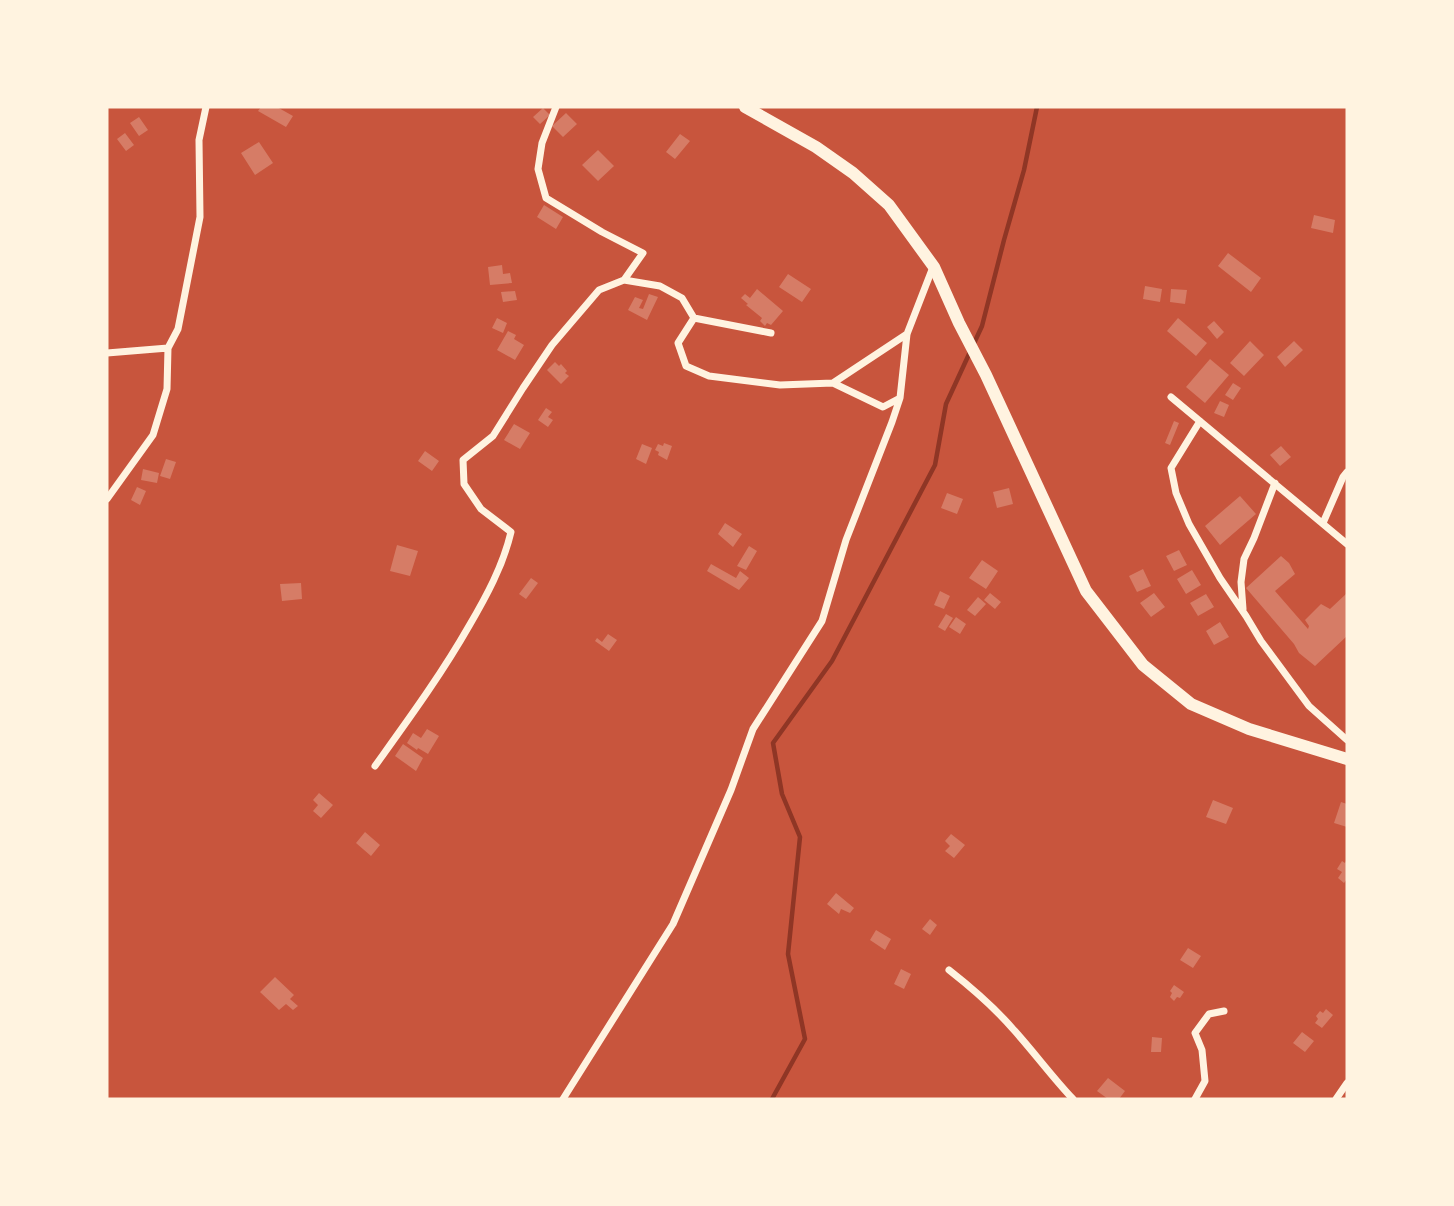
<svg xmlns="http://www.w3.org/2000/svg" width="1454" height="1206" font-family="Signika,sans-serif">
	<style>
		.lines { fill: none; stroke-linecap: round; stroke-linejoin: round }
		.stream { stroke: #8f3625; stroke-width: 4.5 }
		.building { fill: #d67c66 }
		.minor { stroke: #fff3e0; stroke-width: 7 }
		.primary { stroke: #fff3e0; stroke-width: 12 }
	</style>
	<rect width="100%" height="100%" fill="#c8553d"/>
	<g class="lines">
		<path class="stream" d="M772,1099L805,1039L788,954L800,837L782,794L773,743L832,661L935,465L946,404L982,326L1004,240L1024,170L1037,107"/>
	</g>
	<path class="building" d="M261,107H277L293,116L286,127L258,111Z
		M543,108L550,115L540,124L533,117Z
		M566,113L577,124L563,137L552,126Z
		M139,117L148,130L139,136L130,123Z
		M125,133L134,145L126,151L117,139Z
		M680,134L690,141L675,159L666,152Z
		M259,142L273,163L255,175L241,153Z
		M598,150L614,166L598,181L582,165Z
		M544,205L563,217L556,229L537,217Z
		M1314,215L1335,220L1333,233L1311,228Z
		M1228,253L1261,278L1251,292L1218,266Z
		M502,265L503,274L510,273L512,283L490,285L488,267Z
		M788,274L811,289L802,302L779,287Z
		M1145,286L1162,289L1160,302L1143,299Z
		M757,289L783,311L771,325L767,323L765,326L760,321L762,318L746,305L748,304L741,298L745,294L750,298Z
		M1171,289L1187,290L1185,304L1170,302Z
		M515,291L517,300L503,302L501,292Z
		M649,294L658,297L647,320L628,310L635,297L643,300L639,308L643,309Z
		M497,318L507,323L503,333L492,328Z
		M1178,318L1207,343L1196,356L1167,331Z
		M1214,321L1224,332L1217,339L1207,327Z
		M508,331L516,335L514,339L524,345L515,360L497,350Z
		M1250,341L1264,355L1244,376L1230,363Z
		M1294,341L1303,350L1285,367L1277,357Z
		M1210,359L1229,375L1205,403L1186,387Z
		M555,362L559,366L561,364L567,371L565,373L569,376L561,384L547,370Z
		M1233,383L1241,388L1233,400L1225,395Z
		M1220,401L1229,405L1224,417L1214,413Z
		M546,408L552,412L548,417L553,420L548,427L538,420Z
		M1174,421L1179,423L1170,445L1165,443Z
		M514,424L530,433L520,449L504,440Z
		M664,443L672,446L667,460L658,455L659,452L655,450L658,444L663,446Z
		M642,444L652,448L646,464L636,459Z
		M1281,446L1291,457L1280,466L1270,455Z
		M425,451L439,461L432,471L418,461Z
		M166,459L176,462L170,479L160,476Z
		M143,469L159,473L157,483L141,480Z
		M137,487L146,491L140,505L131,500Z
		M1009,488L1013,504L997,508L993,492Z
		M947,493L963,499L957,514L941,508Z
		M1240,496L1256,514L1220,545L1205,526Z
		M725,523L742,534L733,547L718,534Z
		M397,545L418,551L410,576L390,571Z
		M749,546L757,551L746,570L737,566Z
		M1179,550L1187,565L1174,571L1166,556Z
		M1281,556L1289,563L1295,574L1275,591L1308,629L1309,626L1305,620L1321,604L1330,609L1347,593V636L1315,666L1299,653L1294,644L1246,588Z
		M982,560L998,571L986,589L969,578Z
		M711,564L736,578L740,571L749,578L739,590L707,571Z
		M1143,569L1151,586L1137,592L1129,576Z
		M1192,570L1201,585L1186,594L1177,579Z
		M531,578L538,583L526,599L519,594Z
		M301,583L302,599L282,601L280,584Z
		M940,591L950,596L944,609L934,605Z
		M990,593L1001,602L995,609L984,600Z
		M1154,593L1165,607L1151,617L1140,603Z
		M1206,594L1214,607L1198,616L1190,603Z
		M978,597L986,604L975,616L967,610Z
		M946,614L953,618L945,631L938,627Z
		M956,617L966,624L960,634L949,627Z
		M1220,622L1229,637L1214,645L1206,631Z
		M608,634L617,640L609,651L595,641L597,638L602,642Z
		M427,729L439,736L428,754L418,748L417,750L407,743L413,733L421,738Z
		M403,744L423,758L416,771L395,756Z
		M319,793L333,805L321,818L313,811L318,805L313,800Z
		M1213,800L1233,808L1226,824L1206,817Z
		M1341,802L1347,804V827L1334,823Z
		M365,832L380,845L371,856L356,843Z
		M951,834L965,845L954,858L945,851L950,846L945,841Z
		M1347,859V879L1344,883L1338,878L1342,872L1337,869L1342,861L1345,863Z
		M836,893L854,908L850,913L841,909L839,914L827,904Z
		M930,919L937,925L930,935L922,929Z
		M876,930L891,939L885,950L870,940Z
		M1188,948L1201,956L1193,968L1180,960Z
		M901,969L911,974L904,989L894,984Z
		M275,977L294,995L290,999L298,1006L293,1010L286,1004L279,1010L260,992Z
		M1174,985L1184,992L1180,998L1177,997L1174,1001L1170,997L1172,993L1170,991Z
		M1326,1009L1333,1015L1322,1028L1315,1023L1318,1019L1316,1016L1320,1011L1323,1013Z
		M1302,1032L1314,1041L1305,1052L1293,1043Z
		M1152,1037L1162,1038L1161,1052H1151Z
		M1108,1078L1125,1091L1119,1099H1108L1097,1091Z"/>
	<g class="lines">
		<path class="minor" d="M556,107L542,143L538,169L546,198L602,232L643,253L624,280
			M694,318L771,333
			M107,353L168,348L178,329L200,217L199,140L206,107
			M833,383L907,334
			M1171,397L1347,544
			M1200,421L1171,468L1176,493L1189,524L1220,578L1246,616L1261,641L1309,706L1347,740
			M107,499L153,435L167,389L168,348
			M1323,523L1343,477L1347,472
			M1243,609L1241,582L1244,559L1254,538L1275,483
			M375,766C408,720 441,675 469,626C486,597 503,566 511,532L481,509L464,484L463,460L493,436L523,388L552,345L599,290L624,280L660,286L682,298L694,318L678,343L686,366L709,376L780,385L833,383L883,407L900,398L907,334L933,267
			M949,970C972,988 994,1007 1013,1029C1034,1052 1052,1077 1073,1099
			M563,1099L673,924L731,790L753,729L822,621L846,540L892,422L900,398
			M1195,1099L1205,1081L1202,1050L1195,1033L1209,1014L1224,1011
			M1336,1099L1347,1083"/>
		<path class="primary" d="M745,107L816,147L853,173L889,205L934,267L959,323L986,375L1086,591L1143,665L1191,704L1249,729L1347,759"/>
	</g>
	<rect width="1454" height="1206" fill="none" stroke="#fff3e0" stroke-width="217"/>
</svg>
